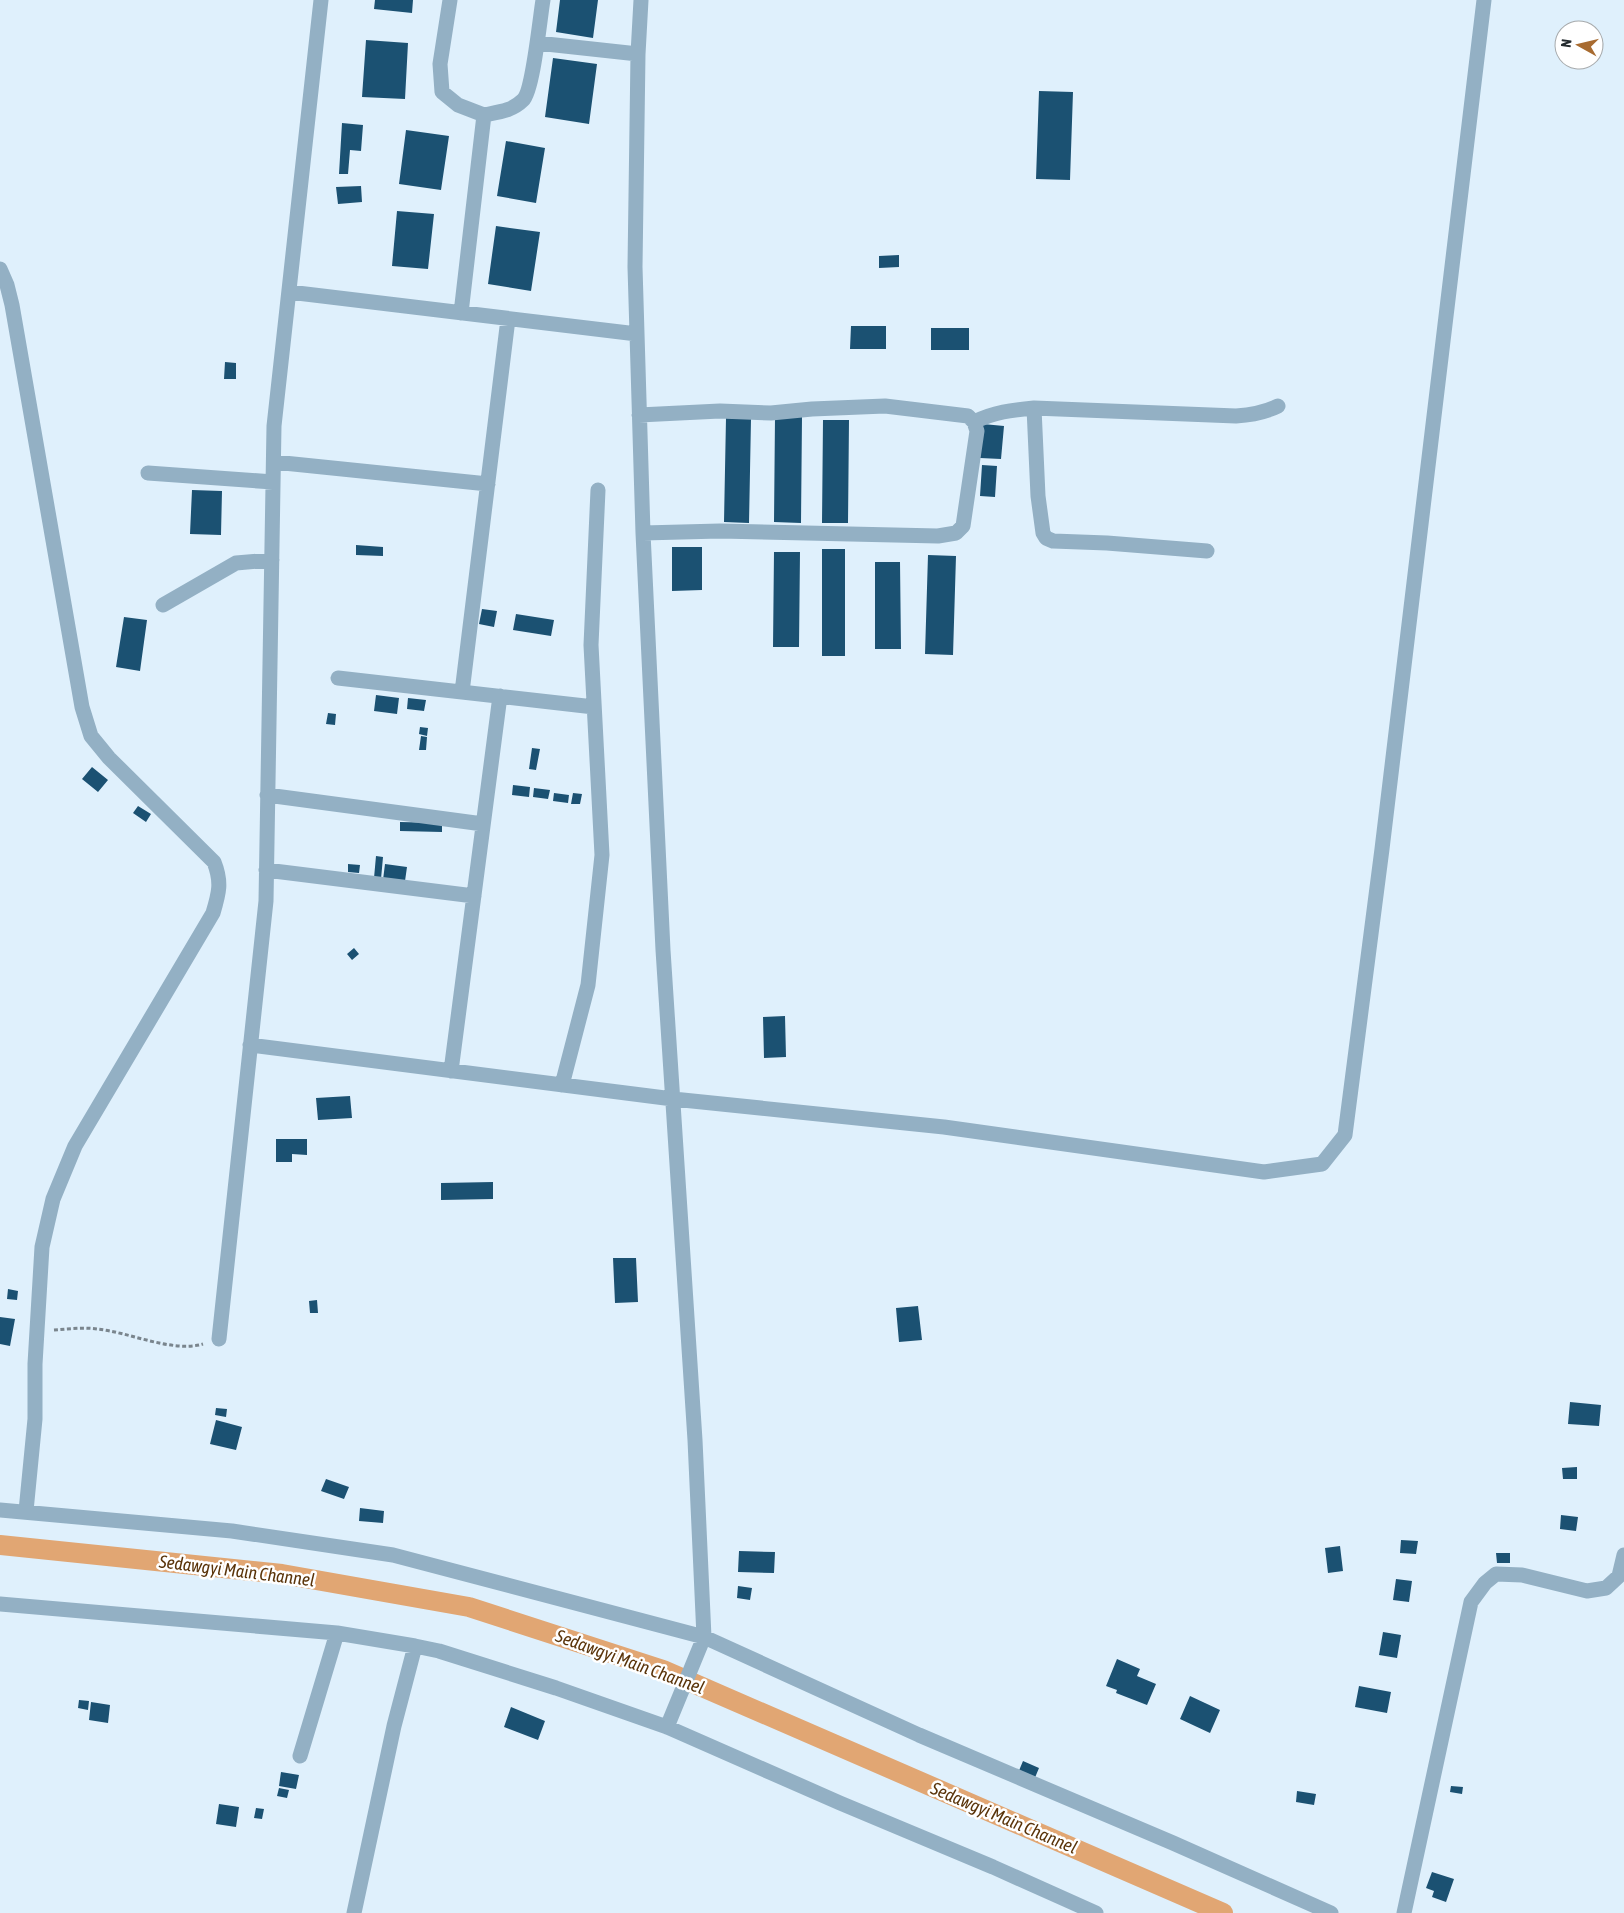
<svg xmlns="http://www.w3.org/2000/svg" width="1624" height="1913" font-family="'Asap Condensed',sans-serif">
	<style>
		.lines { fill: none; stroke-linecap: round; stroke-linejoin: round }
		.canal { stroke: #e1a673; stroke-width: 20 }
		.building { fill: #1b5172 }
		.path { stroke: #7a858d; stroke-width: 3; stroke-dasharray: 4 2.5; stroke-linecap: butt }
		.minor { stroke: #93b0c4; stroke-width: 15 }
		.labels { text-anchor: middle; stroke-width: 5; stroke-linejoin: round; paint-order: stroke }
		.water-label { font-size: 18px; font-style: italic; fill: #5a340a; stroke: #fff }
	</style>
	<rect width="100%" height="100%" fill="#dff0fc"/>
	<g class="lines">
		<path class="canal" d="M0,1545L282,1574L469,1607L663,1670L1223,1913"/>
	</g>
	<path class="building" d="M375,0H413L412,13L374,9Z
		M560,0H598L593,38L556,32Z
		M366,40L408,43L405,99L362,97Z
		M553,58L597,64L589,124L545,117Z
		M1039,91L1073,92L1070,180L1036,179Z
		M342,123L363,125L361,151L350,150L348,174H339Z
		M406,130L449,136L441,190L399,184Z
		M506,141L545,148L536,203L497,196Z
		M361,186L362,202L338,204L336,187Z
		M397,211L434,214L428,269L392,266Z
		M496,226L540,232L531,291L488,284Z
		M899,255V267L879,268V256Z
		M851,326H886V349H850Z
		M931,328H969V350H931Z
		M225,362L236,363V379H224Z
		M775,417H802L801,523L774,522Z
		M726,418L751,419L749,523L724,522Z
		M823,420H849L848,523H822Z
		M983,424L1004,426L1001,459L980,458Z
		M982,465L997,466L995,497L980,496Z
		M192,490L222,491L221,535L190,534Z
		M356,545L383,547V556L356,555Z
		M672,547H702V590L672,591Z
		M822,549H845V656H822Z
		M774,552H800L799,647H773Z
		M928,555L956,556L953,655L925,654Z
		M875,562H900L901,649H875Z
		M482,609L497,611L494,627L479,624Z
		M516,614L554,620L551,636L513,630Z
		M124,617L147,620L140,671L116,667Z
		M376,695L399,698L397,714L374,711Z
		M408,698L426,700L424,711L407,709Z
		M328,713L336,714L335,725L326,724Z
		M420,727L428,728L427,736L419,734Z
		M421,736L427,737L426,750H419Z
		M532,748L540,749L536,770L529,769Z
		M92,767L108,780L98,792L82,779Z
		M513,785L530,787L529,797L512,795Z
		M534,788L550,790L548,799L533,797Z
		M554,793L569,795L568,803L553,801Z
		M573,793L582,794L580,804H571Z
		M138,806L151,814L146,822L133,813Z
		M400,822L442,823V832L400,831Z
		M376,856L383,857L381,879L374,878Z
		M348,864L360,865L359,873L348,872Z
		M385,864L407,867L405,881L383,880Z
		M354,948L359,954L352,960L347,954Z
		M785,1016L786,1057L764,1058L763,1017Z
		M350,1096L352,1118L318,1120L316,1098Z
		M276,1139H307V1155L292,1154V1162H276Z
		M493,1182V1199L441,1200V1183Z
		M613,1258H636L638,1302L615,1303Z
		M8,1289L18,1291L17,1300L7,1299Z
		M317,1300L318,1313H310L309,1301Z
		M918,1306L922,1340L899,1342L896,1308Z
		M0,1317L15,1319L10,1346L0,1344Z
		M1570,1402L1601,1405L1599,1426L1568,1424Z
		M216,1408L227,1409L226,1417L215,1415Z
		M216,1420L242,1427L236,1450L210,1444Z
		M1577,1467V1479H1563L1562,1468Z
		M326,1479L349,1487L344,1499L321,1491Z
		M360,1508L384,1511L383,1523L359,1521Z
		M1561,1515L1578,1517L1576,1531L1560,1529Z
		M1401,1540L1418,1541L1416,1554L1400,1553Z
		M1340,1546L1343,1571L1328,1573L1325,1548Z
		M739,1551L775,1552L774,1573L738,1572Z
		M1496,1553H1510V1563H1497Z
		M1396,1579L1412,1581L1409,1602L1393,1600Z
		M738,1586L752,1588L750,1600L737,1598Z
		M1383,1632L1401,1635L1397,1658L1379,1655Z
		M1117,1659L1140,1669L1137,1676L1156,1684L1147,1705L1116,1693L1117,1690L1106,1686Z
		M1359,1686L1391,1692L1387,1713L1355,1707Z
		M1190,1696L1220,1710L1210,1733L1180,1719Z
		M79,1700L89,1701L88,1710L78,1708Z
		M91,1702L110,1705L108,1723L89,1720Z
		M511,1707L545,1721L538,1740L504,1727Z
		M1023,1761L1039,1768L1034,1780L1018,1773Z
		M281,1772L299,1775L296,1789L279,1786Z
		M1451,1786L1463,1787L1462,1794L1450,1792Z
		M279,1788L289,1790L287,1798L277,1796Z
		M1297,1791L1316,1794L1314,1805L1296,1802Z
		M219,1804L239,1807L236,1827L216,1824Z
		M256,1808L264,1809L262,1819L254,1818Z
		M1432,1872L1454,1879L1446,1902L1432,1897L1434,1891L1426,1888Z"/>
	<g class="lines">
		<path class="path" d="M54,1330C68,1329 83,1327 97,1329C129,1332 172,1353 203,1344"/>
		<path class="minor" d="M450,0L440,64L442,92L458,105L484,115L461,313
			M641,0L638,54L635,267L643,533L663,950L695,1440L704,1637L667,1727
			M537,43L638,54
			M484,115C499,112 512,111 523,100C533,91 540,17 543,0
			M0,269L7,285L12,305L82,707L91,736L109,758L214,862C222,882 219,893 213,913L75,1146L53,1199L42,1247L35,1364V1419L26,1511
			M289,292L637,334
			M1034,408L1038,496L1043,533L1046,538L1053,541L1107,543L1207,551
			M639,415L720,411L771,413L812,409L885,406L968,416L974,422L977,431L963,526L956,533L938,536L720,531L643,533
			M974,422C994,412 1012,410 1034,408L1236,416C1251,415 1264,413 1278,406
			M274,462L488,484
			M148,473L273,482
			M163,605L236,563L272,560
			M338,678L594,707
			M462,692L508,319
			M267,795L483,824
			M266,870L474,896
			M250,1045L673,1099L944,1127L1264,1172L1322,1164L1345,1135L1382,849L1484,0
			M451,1071L500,696
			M562,1085L588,985L602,855L591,645L598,490
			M219,1339L266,901L274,426L321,0
			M0,1510L232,1531L393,1555L704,1637L919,1735L1173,1843L1331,1913
			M0,1604L337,1633L415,1646L439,1651L556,1688L667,1727L840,1803L993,1867L1096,1913
			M300,1756L337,1633
			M354,1913L394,1726L415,1646
			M1404,1913L1471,1602L1485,1583L1496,1574L1522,1575L1587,1591L1606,1588L1619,1576L1624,1555"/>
	</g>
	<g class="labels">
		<g class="water-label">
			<text transform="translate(237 1571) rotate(7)" y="6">Sedawgyi Main Channel</text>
			<text transform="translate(630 1662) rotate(20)" y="6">Sedawgyi Main Channel</text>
			<text transform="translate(1004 1818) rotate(23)" y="6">Sedawgyi Main Channel</text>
		</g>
	</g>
	<g transform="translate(1579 45) rotate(278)"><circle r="24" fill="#ffffff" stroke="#a7aaac"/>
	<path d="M0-4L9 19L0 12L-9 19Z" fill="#a86b30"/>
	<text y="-8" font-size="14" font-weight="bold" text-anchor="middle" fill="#242b2f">N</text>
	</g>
</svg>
